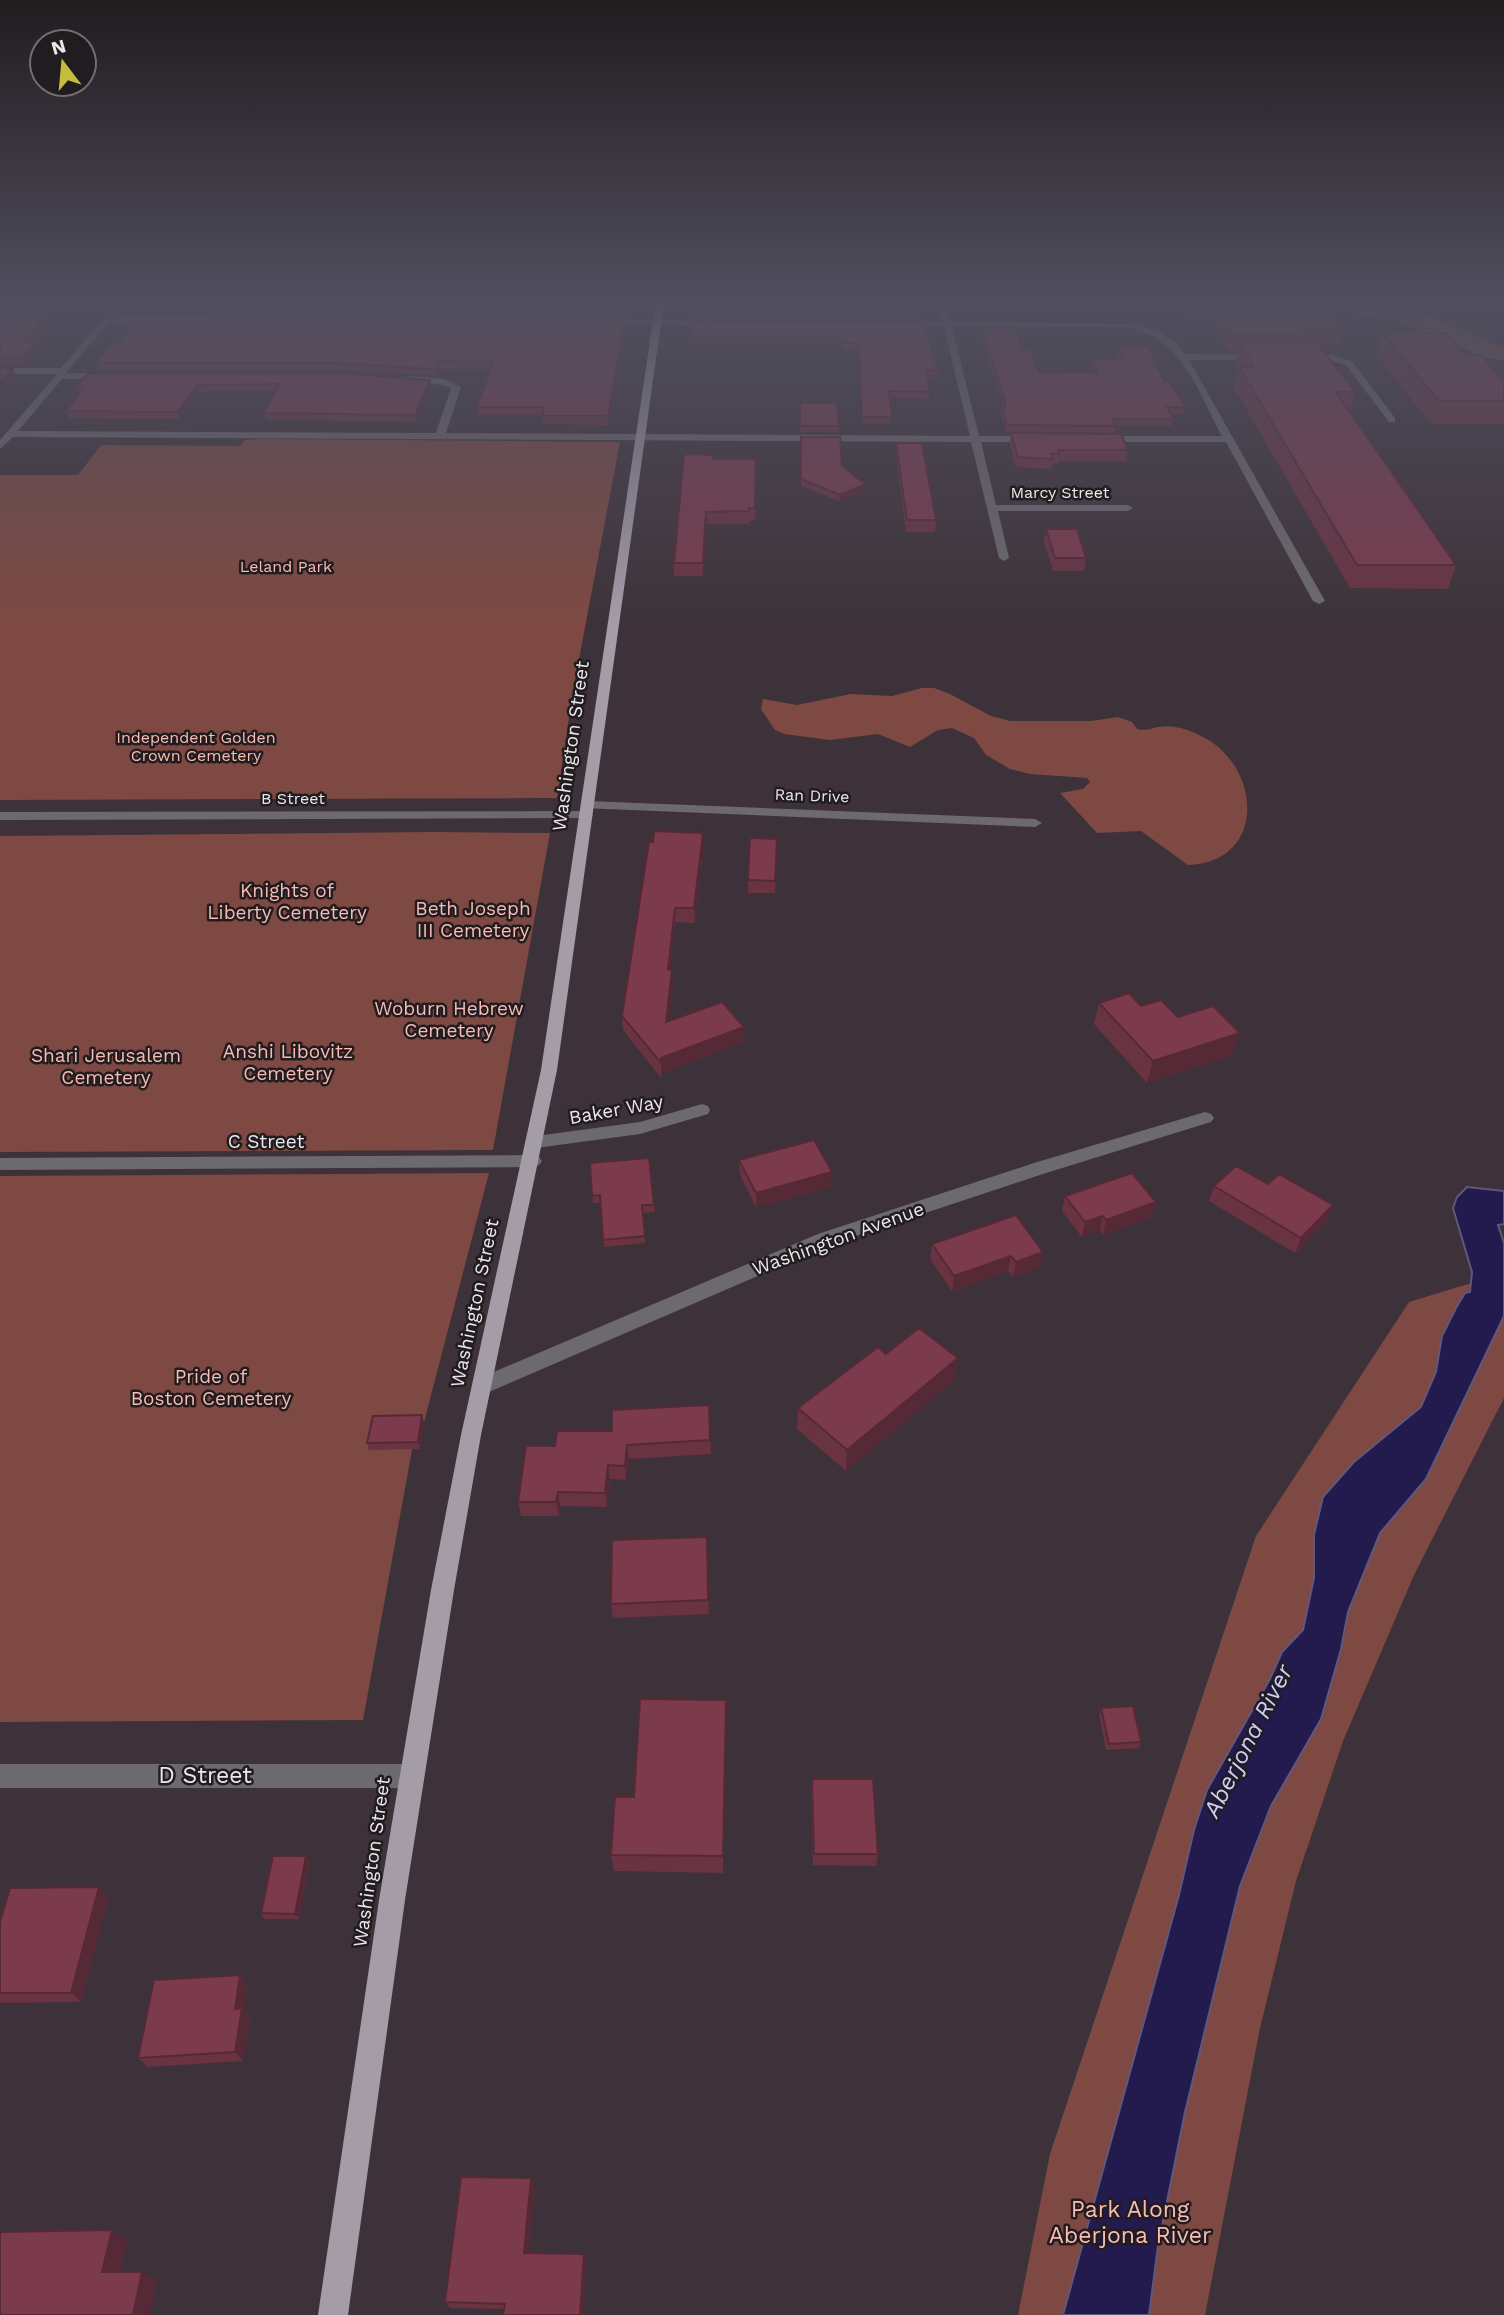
<svg xmlns="http://www.w3.org/2000/svg" width="1504" height="2315" font-family="'Work Sans',sans-serif">
	<style>
		.green { fill: #7e4942 }
		.water { fill: #231a4d; stroke: #60587c; stroke-width: 2 }
		.lines { fill: none; stroke-linecap: round; stroke-linejoin: round }
		.stream { stroke: #60587c; stroke-width: 5 }
		.minor { fill: #6d6a6f; fill-rule: evenodd }
		.major { fill: #a49da8; fill-rule: evenodd }
		.wall { fill: #6a3342 }
		.shaded-wall { fill: #562936 }
		.building { fill: #7b3b4d; stroke: #562936; stroke-width: 2 }
		.labels { text-anchor: middle; stroke-width: 5; stroke-linejoin: round; paint-order: stroke }
		.far-street-label { font-size: 16px; fill: #ede7eb; stroke: #201c1f }
		.far-park-label { font-size: 16px; fill: #f9bbb2; stroke: #201c1f }
		.street-label { font-size: 19px; fill: #ede7eb; stroke: #201c1f }
		.park-label { font-size: 19px; fill: #f9bbb2; stroke: #201c1f }
		.near-street-label { font-size: 23px; fill: #ede7eb; stroke: #201c1f }
		.near-park-label { font-size: 23px; fill: #f9bbb2; stroke: #201c1f }
		.near-water-label { font-size: 24px; font-style: italic; fill: #cccafe; stroke: #201c1f }
	</style>
	<rect width="100%" height="100%" fill="#3d3239"/>
	<path class="green" d="M1321,301H1406L1413,309L1504,348V361L1434,340L1404,322L1342,311Z
		M265,439L620,442L573,691L557,798L0,800V475H78L101,445L240,446L245,440Z
		M922,688H934L950,694L991,716L1010,721H1091L1118,717L1132,722L1137,729C1147,731 1149,729 1158,727C1173,724 1192,730 1205,738C1263,770 1265,863 1188,865L1141,831L1097,833L1060,793L1083,789L1090,782L1087,778L1030,774L1010,769L986,755L974,738L952,728L938,730L910,747L878,734L830,740L784,734L775,730L761,709L763,699L797,705L851,694L892,696Z
		M434,832L550,833L493,1150L0,1152V836Z
		M489,1173L424,1422L412,1450L363,1720L0,1722V1176Z
		M1504,1273V1398L1414,1575L1343,1741L1296,1881L1260,2028L1205,2315H1018L1050,2154L1256,1536L1409,1302Z"/>
	<path class="water" d="M1467,1187L1504,1191V1224L1498,1225L1504,1243V1316L1426,1479L1380,1533L1348,1612L1341,1649L1321,1719L1271,1806L1240,1886L1185,2112L1158,2246L1149,2315H1063L1179,1895L1194,1830L1207,1790L1270,1679L1282,1652L1303,1630L1314,1578V1535L1323,1497L1354,1462L1421,1407L1436,1372L1442,1336L1456,1308L1465,1293L1470,1292L1472,1272L1453,1208L1457,1197Z"/>
	<g class="lines">
		<path class="stream" d="M1399,301L1480,354L1504,358"/>
		<path class="minor" d="M119,301H127L113,318H237L241,320L237,322H109L66,373H107L110,374V378L62,379L18,431L436,433L451,388L443,385L405,381V377L408,376L445,379L461,387L446,433L970,436L944,327L902,326L898,324L902,322H943L938,301H946L951,322L1133,324L1160,332L1175,342L1185,354L1263,355L1260,360H1189L1325,601L1319,604L1313,601L1226,442H1101L1096,439L1101,436H1222C1198,391 1181,335 1124,327H952L979,436H1031L1036,439L1031,442H981L996,505H1128L1133,508L1128,511H998L1009,558L1004,561L999,558L971,442L13,437L0,449V440L57,374H0V368H61Z
			M1487,301L1504,303V308L1488,303Z
			M601,320L717,321L721,323L717,325L598,324Z
			M1302,355H1331L1352,361L1395,418V422H1389L1346,365L1331,361L1305,360Z
			M588,801L1035,819L1042,823L1035,827L583,808L581,805Z
			M586,811L593,815L591,818L0,820V812Z
			M702,1104L708,1106L710,1110L708,1114L640,1134L536,1148L527,1142L536,1136L640,1122Z
			M1205,1112L1211,1114L1214,1118L1211,1122L1046,1173L832,1244L489,1392L482,1394L475,1392L472,1386L475,1380L818,1234L1034,1163Z
			M533,1155L539,1157L542,1161L539,1165L533,1167L0,1170V1158Z
			M0,1764H410L419,1767L422,1776L419,1785L410,1788H0Z"/>
		<path class="major" d="M656,301H664L557,1070L481,1435L454,1590L405,1900L348,2315H318L379,1900L431,1590L461,1435L541,1070Z"/>
	</g>
	<path class="wall" d="M0,301L31,342L41,349L26,365L0,366Z
		M224,301H629L626,318L223,316L221,305Z
		M693,301L922,312V319L693,318Z
		M1178,301H1321L1342,329L1338,345H1319L1355,392L1350,412L1456,565L1448,589L1350,588L1234,388L1239,368L1235,363L1238,351H1229L1207,314H1186Z
		M693,322L924,323L938,370V377H928L929,392V399L890,398L891,424H862L859,350H843V345L693,343Z
		M982,326L1022,349L1039,373L1094,372L1091,367L1092,360H1118L1115,354L1116,347L1164,381L1186,407L1184,414L1171,415L1173,419L1171,426H1116L1115,433L1006,432L1001,413L1002,406H1003L981,333Z
		M625,328L609,425L542,424V415H478L477,407L490,370L439,369L436,376L336,370H98L96,363Z
		M1382,333L1465,355L1504,381V424H1432L1376,355Z
		M87,374L431,387L416,422L266,420L264,413L276,391L199,392L179,419L68,418L66,411L80,393L77,386Z
		M800,403L839,426L838,432H800Z
		M1011,433L1128,450L1126,461H1058L1057,464H1052L1051,469L1016,467L1010,444Z
		M801,437L842,466L865,491L839,501L801,486Z
		M896,443L936,520L935,532H906L896,455Z
		M713,459H756L755,520L749,521V524H707L703,576H674V563Z
		M1046,529L1086,558L1084,571H1053L1044,542Z
		M777,839L775,893H748V880Z
		M703,847L695,923L675,922L670,970L673,984L668,1021L744,1042L662,1073L661,1078L623,1030L622,1016Z
		M1099,1003L1141,1006L1178,1017L1233,1055L1147,1083L1094,1024Z
		M649,1158L655,1212L643,1213L645,1243L604,1247L601,1203H593L590,1163Z
		M739,1160L831,1187L756,1207L740,1175Z
		M1214,1186L1327,1220L1295,1253L1209,1201Z
		M1065,1196L1152,1217L1103,1235L1100,1230L1082,1237L1062,1211Z
		M1016,1215L1040,1267L1013,1277L1008,1271L952,1291L930,1259L932,1244Z
		M886,1354L955,1380L846,1471L797,1429L798,1408Z
		M709,1405L711,1454L629,1459L626,1480L610,1479L607,1507L560,1506L559,1516H521L518,1502L555,1446Z
		M424,1422L420,1449L369,1450L367,1443Z
		M707,1537L709,1614L613,1618L611,1604Z
		M726,1700L723,1873L614,1871L611,1855L634,1797Z
		M1101,1708L1141,1742L1139,1748L1106,1750L1099,1714Z
		M812,1779L878,1854L876,1866L813,1865L811,1791Z
		M306,1856L310,1862L299,1919H264L261,1913Z
		M99,1887L108,1898L81,2002L0,2003V1922Z
		M240,1975L247,1985L244,2010L250,2017L243,2061L148,2067L138,2058Z
		M531,2178L535,2186L528,2253L587,2260L504,2309L450,2308L445,2302Z"/>
	<path class="shaded-wall" d="M53,301H60L26,350L24,342Z
		M627,301H629L626,318V307Z
		M625,320V328L609,425L608,416Z
		M38,342L41,349L26,365L23,358Z
		M438,361L439,369L436,376L435,369Z
		M13,369L16,377L3,390L1,382Z
		M430,380L431,387L416,422L415,415Z
		M197,385L199,392L179,419L177,412Z
		M865,484V491L839,501L840,495Z
		M706,512L707,524L703,576V563Z
		M703,833V847L695,923L694,908Z
		M675,908V922L669,984L668,969Z
		M672,970L673,984L667,1037L666,1022Z
		M744,1027V1042L662,1073L661,1078V1058Z
		M1240,1033L1233,1055L1147,1083L1153,1061Z
		M832,1172L831,1187L756,1207V1193Z
		M1156,1202L1152,1217L1103,1235L1106,1220Z
		M1333,1205L1327,1220L1295,1253L1301,1238Z
		M1103,1216L1100,1230L1082,1237L1085,1222Z
		M1043,1252L1040,1267L1013,1277L1016,1262Z
		M1011,1256L1008,1271L952,1291L954,1276Z
		M958,1358L955,1380L846,1471L847,1450Z
		M422,1415L424,1422L420,1449L418,1442Z
		M627,1445L629,1459L626,1480L625,1466Z
		M608,1465L610,1479L607,1507L605,1493Z
		M558,1492L560,1506L559,1516L556,1502Z
		M726,1700L727,1718L723,1873V1856Z
		M306,1856L310,1862L299,1919L295,1914Z
		M99,1887L108,1898L81,2002L71,1993Z
		M240,1975L247,1985L244,2010L250,2017L243,2061L235,2052V2009Z
		M531,2178L535,2186L528,2259L524,2253Z
		M112,2230L128,2240L118,2281L102,2272Z
		M584,2254L587,2260L583,2315H580Z
		M142,2272L157,2281L150,2315H133Z"/>
	<path class="building" d="M0,301H53L24,342H38L23,358H0Z
		M224,301H627L626,307L221,305Z
		M693,301H920L922,312L693,311Z
		M1212,301H1321L1342,329L1303,328L1308,335H1232Z
		M215,318L625,320L608,416H542L544,407H477L493,362L438,361L435,369L335,363H96L106,349L118,343L134,322H212Z
		M693,322L924,323L938,370H927L929,392L889,391L892,417H862L859,343H844L843,338L693,337Z
		M982,326H1014L1022,349H1030L1039,373L1098,372L1092,360H1123L1116,347H1148L1164,381H1169L1186,407H1167L1173,419H1113L1116,426L1007,425L1002,406H1006Z
		M1382,333H1446L1465,355H1481L1504,381V401H1439Z
		M1240,342H1317L1355,392H1336L1456,565H1357L1239,367H1254Z
		M0,368L13,369L1,382H0Z
		M335,373L430,380L415,415L264,413L280,384L197,385L177,412L66,411L85,386H77L87,374Z
		M800,403H837L839,426H800Z
		M1011,433L1121,434L1128,450H1058L1059,454H1051L1053,459L1018,457Z
		M801,437H840L842,466L865,484L840,495L801,479Z
		M896,443H922L936,520H907Z
		M684,454L713,455V459H756L755,508H749V511L706,512L703,563H674Z
		M1046,529H1077L1086,558H1055Z
		M654,831L703,833L694,908H675L668,969L672,970L666,1022L722,1002L744,1027L661,1058V1063L622,1016L649,842H653Z
		M750,838L777,839L775,881L748,880Z
		M1129,993L1141,1006L1161,1000L1178,1017L1213,1006L1240,1033L1153,1061L1099,1003Z
		M814,1140L832,1172L756,1193L739,1160Z
		M649,1158L654,1205H642L645,1236L603,1240L600,1195L592,1196L590,1163Z
		M1236,1166L1268,1184L1279,1174L1333,1205L1301,1238L1214,1186Z
		M1132,1173L1156,1202L1106,1220L1103,1216L1085,1222L1065,1196Z
		M1016,1215L1043,1252L1016,1262L1011,1256L954,1276L932,1244Z
		M919,1328L958,1358L847,1450L798,1408L878,1347L886,1354Z
		M709,1405L710,1440L627,1445L625,1466L608,1465L605,1493L558,1492L556,1502H518L526,1446H555L557,1431H612V1410Z
		M422,1415L418,1442L367,1443L373,1416Z
		M707,1537L708,1600L611,1604L612,1540Z
		M640,1699L726,1700L723,1856L611,1855L615,1797H634Z
		M1133,1706L1141,1742L1109,1744L1101,1708Z
		M812,1779H873L878,1854H814Z
		M273,1856H306L295,1914L261,1913Z
		M99,1887L71,1993H0V1922L10,1888Z
		M240,1975L235,2009L242,2008L235,2052L138,2058L154,1980Z
		M461,2177L531,2178L524,2253L584,2254L580,2315H503L505,2304L445,2302Z
		M112,2230L102,2272H142L133,2315H0V2232Z"/>
	<linearGradient id="sky" x2="0" y2="1"><stop stop-color="#221c1f"/><stop offset="0.48" stop-color="#514f5f"/><stop offset="1" stop-color="#514f5f" stop-opacity="0"/></linearGradient>
	<rect width="1504" height="625" fill="url(#sky)"/>
	<g class="labels">
		<g class="far-street-label">
			<text x="1060" y="498">Marcy Street</text>
			<text transform="translate(812 795) rotate(2)" y="6">Ran Drive</text>
			<text x="293" y="804">B Street</text>
		</g>
		<g class="far-park-label">
			<text x="286" y="572">Leland Park</text>
			<text x="196" y="743">Independent Golden<tspan x="196" dy="18">Crown Cemetery</tspan></text>
		</g>
		<g class="street-label">
			<text transform="translate(570 746) rotate(-82)" y="7">Washington Street</text>
			<text transform="translate(616 1109) rotate(-10)" y="7">Baker Way</text>
			<text x="266" y="1148">C Street</text>
			<text transform="translate(838 1238) rotate(-20)" y="7">Washington Avenue</text>
			<text transform="translate(474 1303) rotate(-78)" y="7">Washington Street</text>
			<text transform="translate(371 1862) rotate(-82)" y="7">Washington Street</text>
		</g>
		<g class="park-label">
			<text x="287" y="897">Knights of<tspan x="287" dy="22">Liberty Cemetery</tspan></text>
			<text x="473" y="915">Beth Joseph<tspan x="473" dy="22">III Cemetery</tspan></text>
			<text x="449" y="1015">Woburn Hebrew<tspan x="449" dy="22">Cemetery</tspan></text>
			<text x="288" y="1058">Anshi Libovitz<tspan x="288" dy="22">Cemetery</tspan></text>
			<text x="106" y="1062">Shari Jerusalem<tspan x="106" dy="22">Cemetery</tspan></text>
			<text x="211" y="1383">Pride of<tspan x="211" dy="22">Boston Cemetery</tspan></text>
		</g>
		<g class="near-street-label">
			<text x="205" y="1783">D Street</text>
		</g>
		<g class="near-park-label">
			<text x="1130" y="2217">Park Along<tspan x="1130" dy="26">Aberjona River</tspan></text>
		</g>
		<g class="near-water-label">
			<text transform="translate(1248 1741) rotate(-63)" y="8">Aberjona River</text>
		</g>
	</g>
	<g transform="translate(63 63) rotate(344)"><circle r="33" fill="#201c1f" stroke="#726d71" stroke-width="2"/>
	<path d="M0-5L12 26L0 18L-12 26Z" fill="#c5bc3d"/>
	<text y="-10" font-size="19" font-weight="bold" text-anchor="middle" fill="#ede7eb">N</text>
	</g>
</svg>
